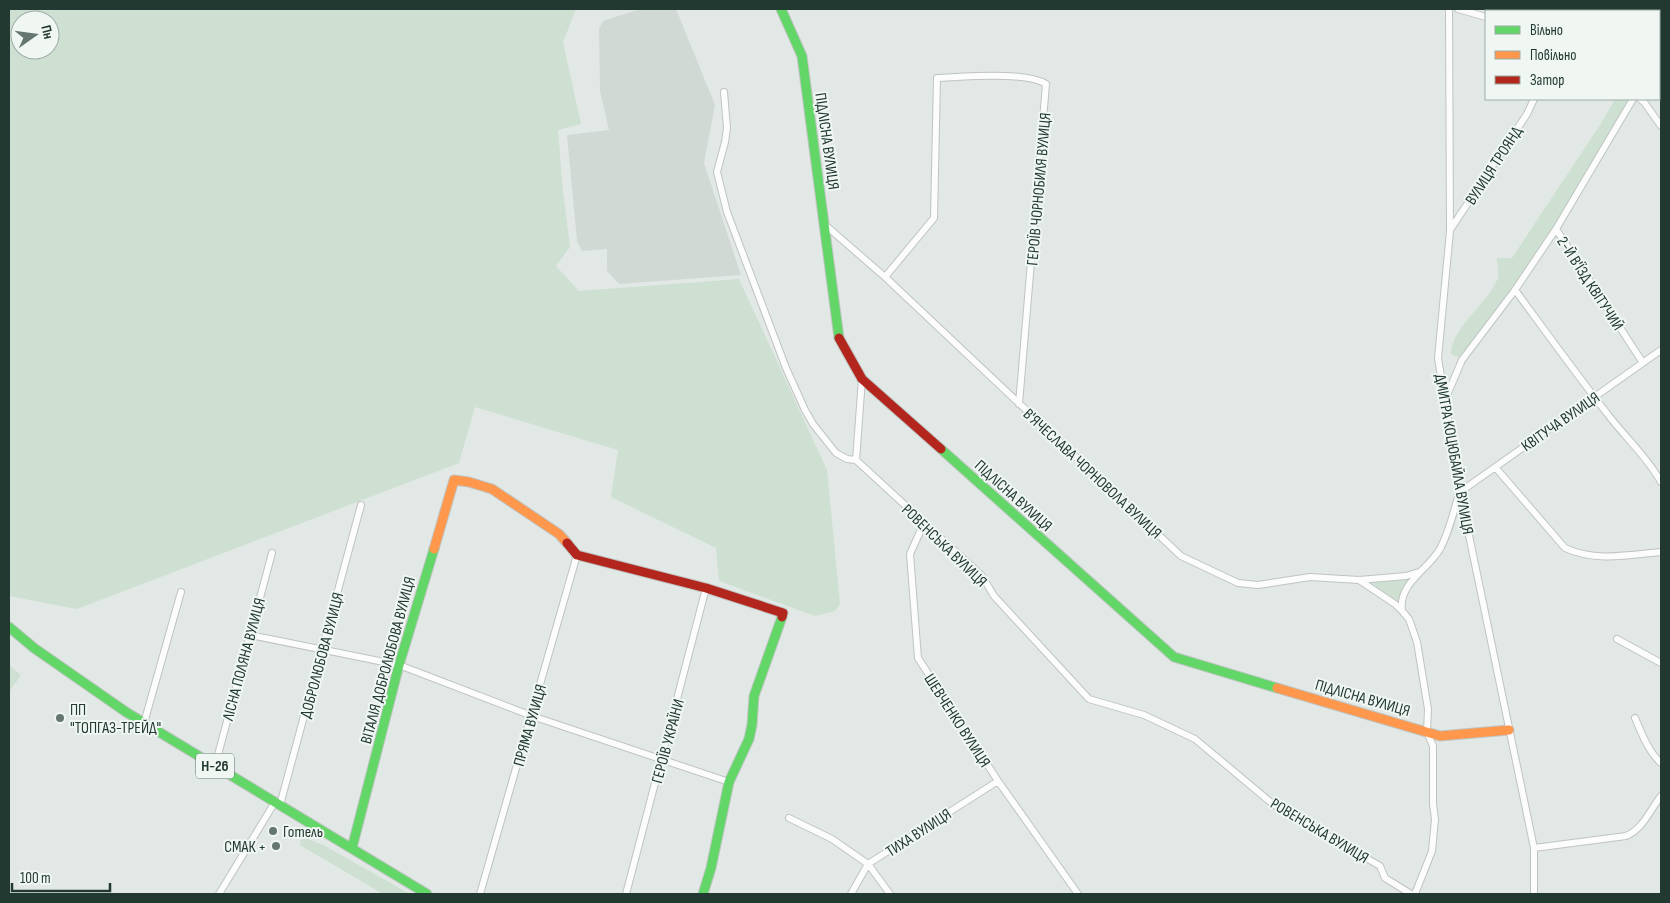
<svg xmlns="http://www.w3.org/2000/svg" width="1670" height="903" font-family="'Sofia Sans Condensed',sans-serif">
	<style>
		.built { fill: #d1d9d5 }
		.green { fill: #cde0d2; fill-rule: evenodd }
		.lines { fill: none; stroke-linecap: round; stroke-linejoin: round }
		.street-casing { stroke: #bfc4c2; stroke-width: 8 }
		.fast-casing { stroke: #bfc5c2; stroke-width: 11 }
		.slow-casing { stroke: #bfc5c2; stroke-width: 11 }
		.jam-casing { stroke: #bfc5c2; stroke-width: 11 }
		.street { stroke: #fbfcfb; stroke-width: 6 }
		.fast { stroke: #63d668; stroke-width: 9 }
		.slow { stroke: #ff974d; stroke-width: 9 }
		.jam { stroke: #b3261e; stroke-width: 9 }
		.poi-dot { fill: #657671; stroke: #f0f7f3; stroke-width: 2 }
		.labels { text-anchor: middle; stroke-width: 4; stroke-linejoin: round; paint-order: stroke }
		.shield { fill: #f0f7f3; stroke: #60726c; stroke-width: 1 }
		.shield-label { font-size: 15px; font-weight: bold; fill: #223932 }
		.street-label { font-size: 16px; fill: #223932; stroke: #f0f7f3 }
		.poi-label { font-size: 16px; fill: #223932; stroke: #f0f7f3; text-anchor: start }
	</style>
	<rect width="100%" height="100%" fill="#e2e8e5"/>
	<path class="built" d="M640,9H676L715,105L704,163L741,275L619,284L607,271V249L582,251L577,241L567,135L609,130L600,91L599,29L603,21Z"/>
	<path class="green" d="M9,9H576L563,42L581,124L558,130L563,192L570,247L556,266L579,291L739,279L827,470L840,604L835,611L815,616L719,581L716,548L611,497L618,450L475,407L459,463L77,609L9,596ZM20,20H50V50H20Z
		M1615,99H1633L1523,279L1463,355L1458,357L1451,354C1452,326 1488,304 1498,278C1499,272 1497,264 1497,258H1512L1600,125Z
		M1419,572L1409,585L1402,611L1359,580Z
		M9,665L21,675L9,692Z
		M306,838L325,846L410,894H383L300,845L301,839Z"/>
	<g class="lines">
		<g class="street-casing">
			<path id="street" d="M1449,9L1450,231L1438,358L1460,492L1534,848V894
				M1458,9L1486,17
				M1550,11V9
				M1647,11L1648,9
				M1659,50L1661,51
				M724,92L727,128L725,142L717,172L727,212L786,368L805,410L813,424L836,453L847,459L856,460L982,576L994,596L1089,699L1144,715L1195,739L1274,805L1380,866L1385,878L1411,894
				M1640,99L1644,102L1661,126
				M824,224L885,277L1181,556L1238,583L1258,585L1310,577L1359,580L1406,576L1419,572
				M1556,229L1643,363
				M1450,230L1527,114L1534,99
				M885,277L934,218L937,78C964,77 1025,71 1046,84L1019,404
				M1515,290C1546,332 1577,375 1609,416C1626,438 1648,458 1661,482
				M1445,400L1462,360L1515,290L1556,229L1633,99
				M856,460L862,379
				M1495,467L1565,548C1595,562 1629,555 1661,552
				M1460,492L1661,350
				M924,523L910,554L918,658L998,781L1078,894
				M1359,580L1395,604L1402,611L1409,619L1417,642L1428,709L1427,732L1433,746V804L1435,819L1432,851L1415,894
				M1402,611C1398,583 1428,570 1440,549C1449,532 1454,512 1459,493
				M250,635L399,665L532,716L729,782
				M1617,639L1661,663
				M1635,718C1642,734 1648,751 1661,763
				M144,723L181,592
				M215,766L272,553
				M280,805L361,505
				M789,818L832,839L868,864L890,894
				M1534,848L1626,836C1643,829 1650,810 1661,796
				M219,894L275,802
				M480,894L577,555
				M626,894L706,588
				M851,894L868,864L998,781"/>
		</g>
		<g class="fast-casing">
			<path id="fast" d="M781,9L802,56L839,338
				M941,449L1174,657L1277,688
				M9,627L34,648L126,712L427,894
				M352,848L399,665L434,549
				M703,894L711,868L729,782L749,739L752,725L754,696L782,617"/>
		</g>
		<g class="slow-casing">
			<path id="slow" d="M434,549L454,480L469,482L492,489L559,534L567,543
				M1277,688L1440,736L1509,730"/>
		</g>
		<g class="jam-casing">
			<path id="jam" d="M839,338L862,379L941,449
				M567,543L577,555L706,588L783,613L782,617"/>
		</g>
		<use href="#street" class="street"/>
		<use href="#fast" class="fast"/>
		<use href="#slow" class="slow"/>
		<use href="#jam" class="jam"/>
	</g>
	<g class="poi-dot">
		<circle cx="60" cy="718" r="5"/>
		<circle cx="273" cy="831" r="5"/>
		<circle cx="276" cy="846" r="5"/>
	</g>
	<g class="labels">
		<rect class="shield" x="196" y="753.5" width="38" height="25" rx="4"/>
		<g class="shield-label">
			<text x="215" y="771">Н-26</text>
		</g>
		<g class="street-label">
			<text transform="translate(828 141) rotate(82)" y="6">ПІДЛІСНА ВУЛИЦЯ</text>
			<text transform="translate(1493 165) rotate(-57)" y="6">ВУЛИЦЯ ТРОЯНД</text>
			<text transform="translate(1038 189) rotate(-85)" y="6">ГЕРОЇВ ЧОРНОБИЛЯ ВУЛИЦЯ</text>
			<text transform="translate(1591 283) rotate(57)" y="6">2-Й В'ЇЗД КВІТУЧИЙ</text>
			<text transform="translate(1560 421) rotate(-35)" y="6">КВІТУЧА ВУЛИЦЯ</text>
			<text transform="translate(1455 454) rotate(80)" y="6">ДМИТРА КОЦЮБАЙЛА ВУЛИЦЯ</text>
			<text transform="translate(1093 473) rotate(43)" y="6">В'ЯЧЕСЛАВА ЧОРНОВОЛА ВУЛИЦЯ</text>
			<text transform="translate(1014 495) rotate(42)" y="6">ПІДЛІСНА ВУЛИЦЯ</text>
			<text transform="translate(945 545) rotate(44)" y="6">РОВЕНСЬКА ВУЛИЦЯ</text>
			<text transform="translate(321 655) rotate(-75)" y="6">ДОБРОЛЮБОВА ВУЛИЦЯ</text>
			<text transform="translate(243 659) rotate(-75)" y="6">ЛІСНА ПОЛЯНА ВУЛИЦЯ</text>
			<text transform="translate(387 660) rotate(-75)" y="6">ВІТАЛІЯ ДОБРОЛЮБОВА ВУЛИЦЯ</text>
			<text transform="translate(1363 697) rotate(16)" y="6">ПІДЛІСНА ВУЛИЦЯ</text>
			<text transform="translate(958 720) rotate(57)" y="6">ШЕВЧЕНКО ВУЛИЦЯ</text>
			<text transform="translate(529 725) rotate(-74)" y="6">ПРЯМА ВУЛИЦЯ</text>
			<text transform="translate(667 741) rotate(-75)" y="6">ГЕРОЇВ УКРАЇНИ</text>
			<text transform="translate(1320 830) rotate(31)" y="6">РОВЕНСЬКА ВУЛИЦЯ</text>
			<text transform="translate(918 832) rotate(-33)" y="6">ТИХА ВУЛИЦЯ</text>
		</g>
		<g class="poi-label">
			<text x="70" y="715">ПП<tspan x="70" dy="18">"ТОПГАЗ-ТРЕЙД"</tspan></text>
			<text x="283" y="837">Готель</text>
			<text x="266" y="852" text-anchor="end">СМАК +</text>
		</g>
	</g>
	<rect width="1670" height="903" fill="none" stroke="#223932" stroke-width="20"/>
	<rect x="1485" y="10" width="175" height="90" fill="#f0f7f3" stroke="#9eaba6"/>
	<rect x="1495" y="26" width="25" height="8" fill="#63d668" stroke="#9eaba6"/>
	<text x="1530" y="35" font-size="15" fill="#223932">Вільно</text>
	<rect x="1495" y="51" width="25" height="8" fill="#ff974d" stroke="#9eaba6"/>
	<text x="1530" y="60" font-size="15" fill="#223932">Повільно</text>
	<rect x="1495" y="76" width="25" height="8" fill="#b3261e" stroke="#9eaba6"/>
	<text x="1530" y="85" font-size="15" fill="#223932">Затор</text>
	<g transform="translate(35 35) rotate(76)"><circle r="24" fill="#f0f7f3" stroke="#9eaba6"/>
	<path d="M0-4L9 19L0 12L-9 19Z" fill="#657671"/>
	<text y="-8" font-size="14" font-weight="bold" text-anchor="middle" fill="#223932">Пн</text>
	</g>
	<path d="M12 883v8h98v-8" fill="none" stroke="#223932" stroke-width="2.5"/>
	<text x="20" y="883" font-size="15" fill="#223932" stroke="#f0f7f3" stroke-width="4" paint-order="stroke">100 m</text>
</svg>
